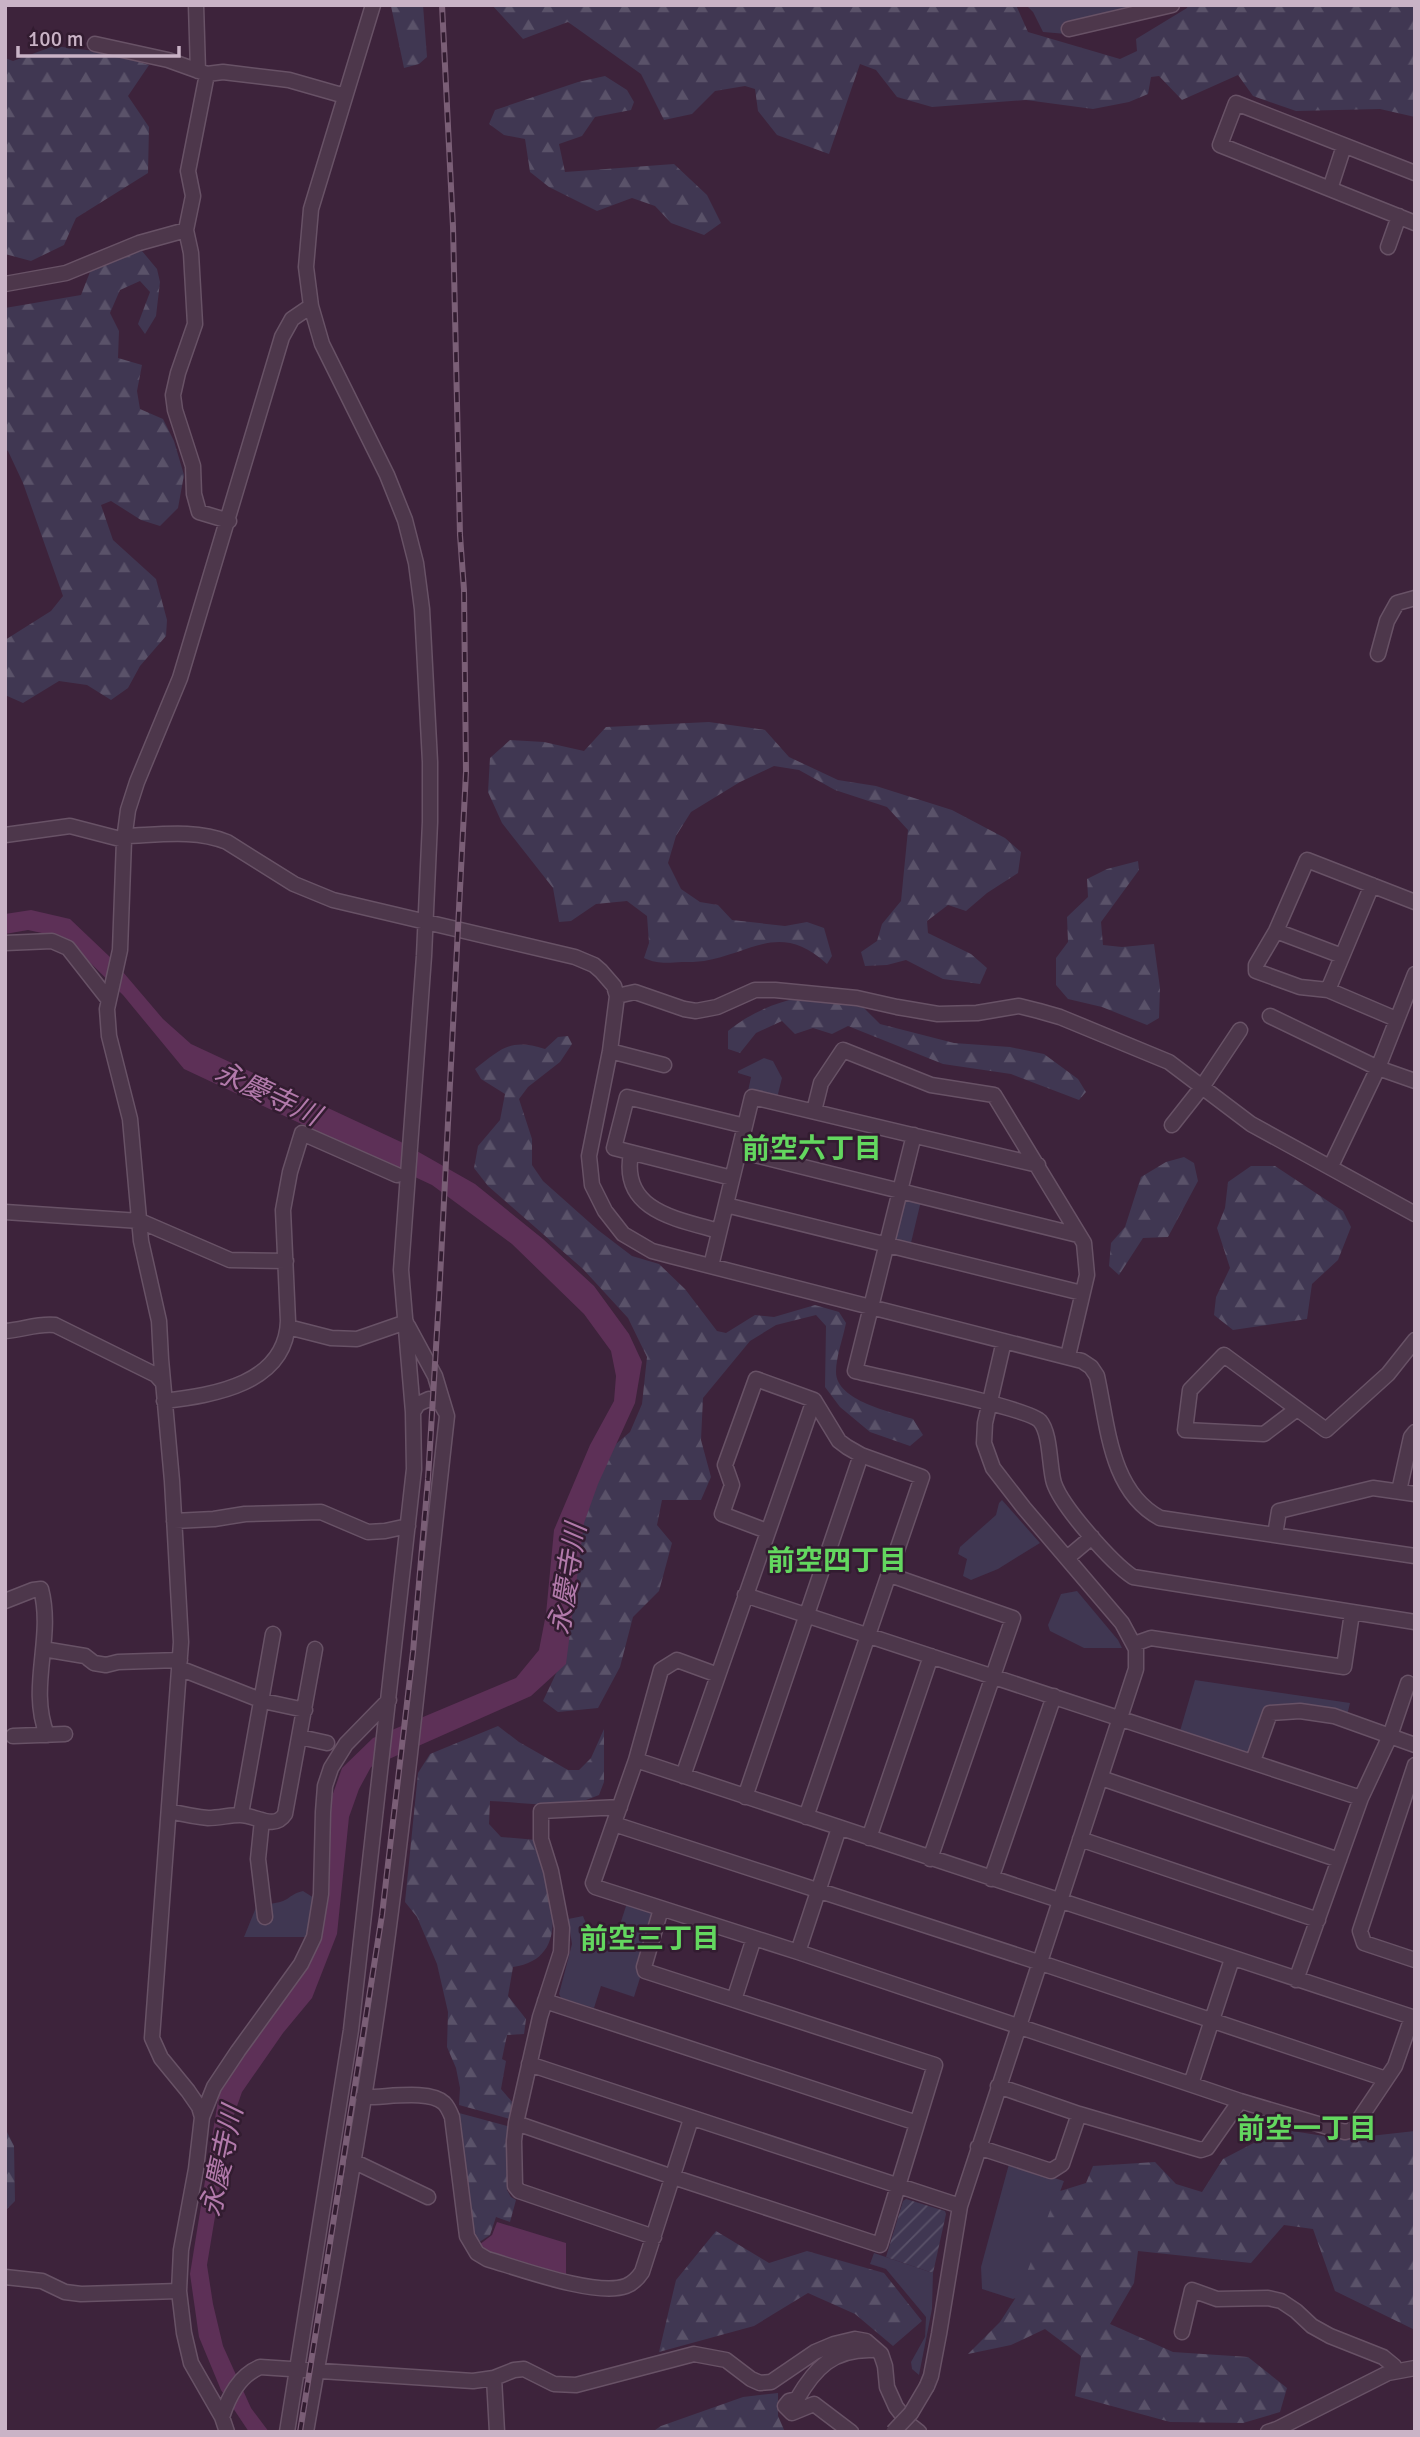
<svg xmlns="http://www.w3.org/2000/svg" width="1420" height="2437" font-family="Signika,'Noto Sans JP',sans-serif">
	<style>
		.green { fill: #403752 }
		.forest { fill: url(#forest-firs) }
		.garden { fill: url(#garden-furrows) }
		.water { fill: #5d3057 }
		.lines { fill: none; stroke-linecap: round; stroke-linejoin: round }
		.minor-casing { stroke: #685266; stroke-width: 17 }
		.minor { stroke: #4d374b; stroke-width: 14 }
		.rail-casing { stroke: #7a5e76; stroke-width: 6 }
		.rail { stroke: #321c30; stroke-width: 3.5; stroke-dasharray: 10; stroke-linecap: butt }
		.minor-bridge-casing { stroke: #685266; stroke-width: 17; stroke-linecap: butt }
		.minor-bridge { stroke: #4d374b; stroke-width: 14 }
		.labels { text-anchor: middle; stroke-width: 5; stroke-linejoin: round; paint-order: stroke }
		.water-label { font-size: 28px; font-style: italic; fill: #b27aab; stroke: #321c30 }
		.neighbourhood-label { font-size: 28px; font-weight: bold; fill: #63d75f; stroke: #321c30 }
	</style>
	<defs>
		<pattern id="forest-firs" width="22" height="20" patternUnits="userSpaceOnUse" patternTransform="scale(1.75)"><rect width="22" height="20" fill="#403752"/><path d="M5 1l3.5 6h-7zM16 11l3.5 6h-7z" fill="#5a5269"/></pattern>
		<pattern id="garden-furrows" width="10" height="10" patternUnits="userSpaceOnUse" patternTransform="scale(1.75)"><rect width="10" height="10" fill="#403752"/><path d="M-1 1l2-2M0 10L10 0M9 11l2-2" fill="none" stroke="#5a5269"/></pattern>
	</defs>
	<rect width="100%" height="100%" fill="#3d233b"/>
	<path class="green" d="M1026,5H1179L1174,10L1066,34L1043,32L1033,12Z
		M764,1058L773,1061L782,1078L777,1098L748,1091L751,1077L738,1073V1071Z
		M909,1198L921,1201L910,1247L898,1244L894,1238L903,1202Z
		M1002,1500L1040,1543L998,1569L971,1580L963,1576L967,1559L958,1554L960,1547L996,1515L999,1503Z
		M1077,1591L1118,1640L1122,1648H1084L1050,1631L1048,1625L1061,1594Z
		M1195,1680L1350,1703L1347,1716L1267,1709L1252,1749L1244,1753L1180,1731Z
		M303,1891L314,1898L307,1937H244L257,1905C267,1904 278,1904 287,1899C293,1895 295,1893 303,1891Z
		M627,1903L657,1912L638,1973L641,1975L634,1997L601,1986L594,2008L561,1998L559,1994L572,1944L568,1919L583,1916C589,1933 597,1938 614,1943Z
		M1009,2164L1064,2181L1022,2296L1013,2299L982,2289L981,2267Z
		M874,2253L933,2273L932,2309L919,2375L912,2369L911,2362L925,2337L926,2317L886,2269L870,2264Z"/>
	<path class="forest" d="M423,5L427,57L419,64L404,68L391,6Z
		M492,5H1016L1028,32L1120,59L1137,51L1136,39L1187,8L1188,5H1415V117L1380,109L1296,111L1253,96L1238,75L1182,100L1159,76L1151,77L1148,94L1129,102L1093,109L1026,100L932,107L897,97L876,70L860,64L829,154L777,135L758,111L755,89L745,86L715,91L692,114L664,120L641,74L568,22L523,39Z
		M54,46L111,53L149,65L128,96L149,127L148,173L76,218L64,245L31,261L5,254V58L13,61Z
		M605,76L627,90L634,102L631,110L595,117L582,136L559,144L565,172L674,164L707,195L721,223L704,235L671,223L655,206L632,198L597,211L549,187L530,172L525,139L504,135L489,124L495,110L578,82Z
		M142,251L157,269L160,282L156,316L145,334L138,324L150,292L140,281L120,290L110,313L119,331L118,358L142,365L137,391L140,409L163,419L174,441L184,475L178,508L160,526L141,520L111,501L101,505L113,540L156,579L167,620L166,636L140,666L128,688L111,700L87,685L59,681L23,703L5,695V640L51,611L63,596L23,483L8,451L5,449V308L81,295L90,272L124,253Z
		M709,722L765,730L789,757L838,780L876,786L952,810L1005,838L1021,852L1018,873L987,893L966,911L948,905L927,921L928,933L971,954L987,968L980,984L943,979L906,960L887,965L865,966L861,952L877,941L882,924L901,901L908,830L887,807L835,790L799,770L774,766L740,782L691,812L676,836L668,863L681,889L700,902L718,905L732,920L785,926L807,922L824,928L832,956L827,964C780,921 752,953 704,961C697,962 689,962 682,962C667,963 657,964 644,958L649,943L647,916L627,901L596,904L571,921L559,922L553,888L502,823L488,792L490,758L510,740L544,742L584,751L606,727Z
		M1138,861L1139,870L1101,922L1103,945L1122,947L1154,944L1160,988L1159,1018L1147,1025L1102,1007L1068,999L1056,985V958L1068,942L1067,917L1088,897L1087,879L1107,869Z
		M801,997L860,1004L880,1024L954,1043L1010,1047L1044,1054L1078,1079L1086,1092L1079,1100L1011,1074L943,1064L848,1026L832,1034L813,1028L795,1034L782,1021L756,1033L740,1053L728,1049V1031C750,1013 774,1003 801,997Z
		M568,1036L572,1044L560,1062L528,1087L519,1099L532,1139V1165L543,1181L598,1230L632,1256L659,1264L685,1289L717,1331L726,1333L755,1315L774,1317L815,1305L839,1312L846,1323C843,1338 836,1357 836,1372C836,1401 892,1412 913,1419L923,1435L910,1446L870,1432L840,1407L825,1387L826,1326L816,1315L776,1325L750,1341L703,1398L701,1440L711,1477L701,1500H662L657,1525L672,1543L659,1591L633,1617L620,1667L598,1708L558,1712L543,1701L560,1665L590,1466L630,1432L642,1404L647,1357L628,1318L583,1269L488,1186L474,1168L478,1146L500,1120L505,1094L481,1079L475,1069C502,1048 511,1038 545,1049L558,1037Z
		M1184,1157L1194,1163L1198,1181L1168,1237L1143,1238L1119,1275L1109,1266L1111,1243L1125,1227L1141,1177L1166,1162Z
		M1251,1166H1275L1343,1211L1351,1227L1338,1260L1312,1284L1307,1319L1233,1330L1214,1315L1216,1297L1230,1268L1217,1228L1225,1208L1228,1182Z
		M498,1726L519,1742L568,1770H579L591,1758L604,1729V1782L599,1795C562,1812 528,1802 490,1801L489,1824L501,1837L537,1840C546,1882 578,1958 513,1967L508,1996L526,2019L524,2034L507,2035L502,2059L506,2061L501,2089L514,2104L510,2119L459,2105L460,2088L456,2068L447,2047L448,2012L437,1964L417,1917L405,1902L418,1773L430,1754Z
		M459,2113L511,2127L507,2190L511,2197L516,2200L510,2222L496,2217L490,2235L478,2243L469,2233Z
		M5,2128L14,2146L15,2201L5,2211Z
		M1292,2131L1343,2139L1415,2131V2330L1335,2291L1313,2229L1284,2225L1251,2263L1138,2251L1134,2283L1110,2324L1173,2352L1248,2357L1287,2388L1280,2412L1243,2423L1170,2422L1075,2396L1081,2356L1045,2329L1011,2345L968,2354L1000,2322L1020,2291L1057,2192L1086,2183L1093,2166L1155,2162L1176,2184L1202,2192L1223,2159L1267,2136Z
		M716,2231L769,2263L807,2251L884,2273L922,2321L893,2346L855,2314L808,2293L754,2326L659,2352L676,2280Z
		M778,2393V2416L785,2432H652L661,2426L743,2397Z"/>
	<path class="garden" d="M906,2199L945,2211L946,2214L933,2273L886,2257L903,2201Z"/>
	<path class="water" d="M31,910L70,919L111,958L163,1019L191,1044L401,1142L475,1184L543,1239L594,1286L629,1334L642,1362L635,1403L598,1484L584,1523L566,1664L531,1696L371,1767L359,1789L349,1817L337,1934L312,1998L283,2033L242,2092L230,2126L207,2265L213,2304L223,2346L251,2408L269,2432H249L221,2390L199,2337L190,2274L219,2094L271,2015L299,1980L322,1931L330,1802L342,1768L373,1738L516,1678L539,1650L546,1614L554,1530L590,1445L614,1401L616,1376L611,1351L584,1314L512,1244L432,1185L184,1069L123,995L65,938L28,930L5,934V914Z
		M497,2222L566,2243V2275L490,2252L479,2245L492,2235Z"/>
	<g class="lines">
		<g class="minor-casing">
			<path id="minor" d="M196,5L198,71
				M1069,29L1172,5
				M95,44L168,60L207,74L223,72L289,80L345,96
				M207,74L188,171L193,196L186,230L191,253L195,324L178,373L173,395L175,410L193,466L194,494L199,512L229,521
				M1415,173L1236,103L1220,145L1415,223
				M1330,189L1344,146
				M1388,247L1399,216
				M5,284L66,273L139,243L186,230
				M1378,654L1387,621L1397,603L1415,598
				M5,835L70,826L124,840
				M124,836C158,835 195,829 227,842L294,884L333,900L575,957L594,965L601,971L614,986L617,996L610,1051L589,1156L592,1185L605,1211L623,1234L652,1251L671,1256L1082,1361L1091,1367L1097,1376C1108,1426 1110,1491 1160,1518L1415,1556
				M1276,931L1342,956
				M5,943L52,941L68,948L108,999
				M1328,990L1372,885
				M617,996L635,992L684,1009L696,1011L717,1007L755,990H775L857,998L897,1007L938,1014L977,1013L1019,1006L1039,1011L1060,1017L1169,1062L1251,1124L1415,1214
				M1270,1016L1378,1068L1415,1081
				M1396,1019L1328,990L1300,987L1256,971V965L1276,931L1307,860L1415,902
				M610,1051L664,1065
				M814,1111L821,1083L843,1050L931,1085L994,1095L1084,1243L1087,1275L1068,1356
				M1172,1125L1202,1087L1240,1030
				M914,1135L855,1371C882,1378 1029,1408 1040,1421C1051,1434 1049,1467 1054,1483C1062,1507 1112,1563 1133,1577L1415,1622
				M739,1151L1078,1235
				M631,1153C620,1211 677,1219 719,1231
				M1331,1166L1378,1068L1415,974
				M732,1178L614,1148L627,1097L745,1126
				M726,1205L1082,1293
				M5,1212L140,1221L230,1260L286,1261
				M711,1266L752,1097L1038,1165
				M288,1327L331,1338L357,1339L406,1322
				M5,1331C23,1330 37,1323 55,1325L156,1375L163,1383
				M164,1401C214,1395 286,1384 288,1321L283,1210L290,1172L302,1133L397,1175
				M1297,1409L1264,1434L1185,1430L1190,1390L1224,1355L1326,1430L1388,1374L1415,1340
				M413,1412L418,1404L429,1399L441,1404L445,1411
				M1399,1491L1411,1437L1415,1432
				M174,1521L214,1519L245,1514L321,1512L368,1532L385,1531L408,1526
				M767,1531L722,1514L732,1485L725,1465L756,1379L814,1400L839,1441L847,1447L861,1455L922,1477L806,1817
				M1275,1535L1279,1511L1373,1488L1415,1494
				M1067,1558L1092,1537
				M890,1575L1013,1618L930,1859
				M745,1595L1361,1798
				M5,1601L33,1590L41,1589C54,1639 28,1686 47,1735
				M1134,1644L1151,1638L1344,1667L1352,1613
				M49,1650L85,1656L94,1663L106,1665L118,1662L180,1660
				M179,1668L263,1701L305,1710
				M718,1675L677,1660L661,1670L636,1760L593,1883L595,1887L798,1952L1240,2101L1345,2132L1352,2130L1395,2066L1412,2017
				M13,1736L65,1734
				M300,1737L327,1743
				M636,1760L1415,2018
				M1253,1761L1270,1713L1300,1711L1334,1716L1415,1745
				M1415,1765L1360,1931L1364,1943L1415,1960
				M683,1776L814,1400
				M1101,1778L1339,1860
				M745,1797L861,1455
				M620,1807L541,1811V1839L551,1871L562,1928L561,1952L540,2017L516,2123L514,2141L515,2186L519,2191L654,2237
				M169,1811C182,1814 195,1817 208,1818C219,1818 230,1815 240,1815C256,1815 274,1831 285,1814L315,1649
				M241,1814L273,1634
				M262,1820L258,1859L265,1917
				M614,1824L1038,1962L1386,2079
				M869,1838L931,1656
				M1080,1839L1318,1920
				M991,1879L1054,1696
				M798,1952L839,1828
				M1296,1980L1361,1798L1390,1736L1408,1683
				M734,2000L754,1938
				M545,2001L917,2123
				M529,2064L960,2206
				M1191,2084L1232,1959
				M998,2086L1079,2114L1201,2150L1207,2148L1240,2101
				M363,2097C384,2098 429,2089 444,2103C448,2107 450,2112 452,2117L467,2236L477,2253L487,2259C518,2268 596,2297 626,2286C634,2283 638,2278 642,2272L691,2119
				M202,2117L214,2087L238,2051L301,1964L314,1937L321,1894L323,1812L325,1786L331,1768L346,1744L389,1700
				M516,2123L667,2175L880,2245L935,2065L645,1971L644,1967L661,1909
				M978,2147L1051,2171L1062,2164L1079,2114
				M353,2161L428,2197
				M5,2277L42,2281L65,2292L81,2294L179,2291
				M1182,2332L1192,2290L1217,2299L1268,2298L1281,2301L1296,2311L1312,2326L1330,2336L1383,2357L1394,2366L1397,2371
				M494,2378L497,2432
				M927,2386L931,2376L939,2334L960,2206L1136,1669V1649L1122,1623L1024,1508L993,1468L984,1443L985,1423L1004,1341
				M222,2417C229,2396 239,2376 260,2367L473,2381L494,2378L514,2370L524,2369L554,2384L576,2385L694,2354L726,2360L751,2379L760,2383L771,2382L815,2352L834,2344L855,2339L866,2341L881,2354L885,2366L887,2387L896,2407L910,2425L919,2432
				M227,2432L222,2417L191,2363L184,2333L179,2291L181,2250L196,2169L202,2117L199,2107L188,2091L161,2058L152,2038L181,1642L172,1481L161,1359L159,1321L141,1241L130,1119L109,1036L107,1009L120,950L124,840L128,810L137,782L180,678L282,337L292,319L311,306
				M287,2432L351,2030L414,1469L413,1412L401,1270L424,956L430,822V762L422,609L416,563L405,520L387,475L322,344L311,306L306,267L311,209L373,5
				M306,2432C332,2281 361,2130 382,1978C408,1791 426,1603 447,1416L435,1376L408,1326
				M851,2432L814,2404L792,2413L785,2406L789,2401L797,2399C815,2368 833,2349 872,2350
				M1268,2432L1277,2429L1388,2373L1415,2368"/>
		</g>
		<use href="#minor" class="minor"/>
		<g class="rail-casing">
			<path id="rail" d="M300,2432L382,1915L413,1652L428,1479L439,1298L466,772L464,590L460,535L453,227L442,5"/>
		</g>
		<use href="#rail" class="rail"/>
		<g class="minor-bridge-casing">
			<path id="minor-bridge" d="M893,2432L911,2413L927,2386"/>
		</g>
		<use href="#minor-bridge" class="minor-bridge"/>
	</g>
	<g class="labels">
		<g class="water-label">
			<text transform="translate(268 1093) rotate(25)" y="10">永慶寺川</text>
			<text transform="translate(567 1579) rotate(-81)" y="10">永慶寺川</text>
			<text transform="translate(221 2161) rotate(-78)" y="10">永慶寺川</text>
		</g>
		<g class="neighbourhood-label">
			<text x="812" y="1158">前空六丁目</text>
			<text x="837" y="1570">前空四丁目</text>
			<text x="650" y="1948">前空三丁目</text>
			<text x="1307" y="2138">前空一丁目</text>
		</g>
	</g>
	<rect width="1420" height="2437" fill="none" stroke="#c9b3c6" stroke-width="14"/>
	<path d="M18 46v10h161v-10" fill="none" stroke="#c9b3c6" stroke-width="3.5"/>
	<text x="28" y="46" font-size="21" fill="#c9b3c6" stroke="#321c30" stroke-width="5" paint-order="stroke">100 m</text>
</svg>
